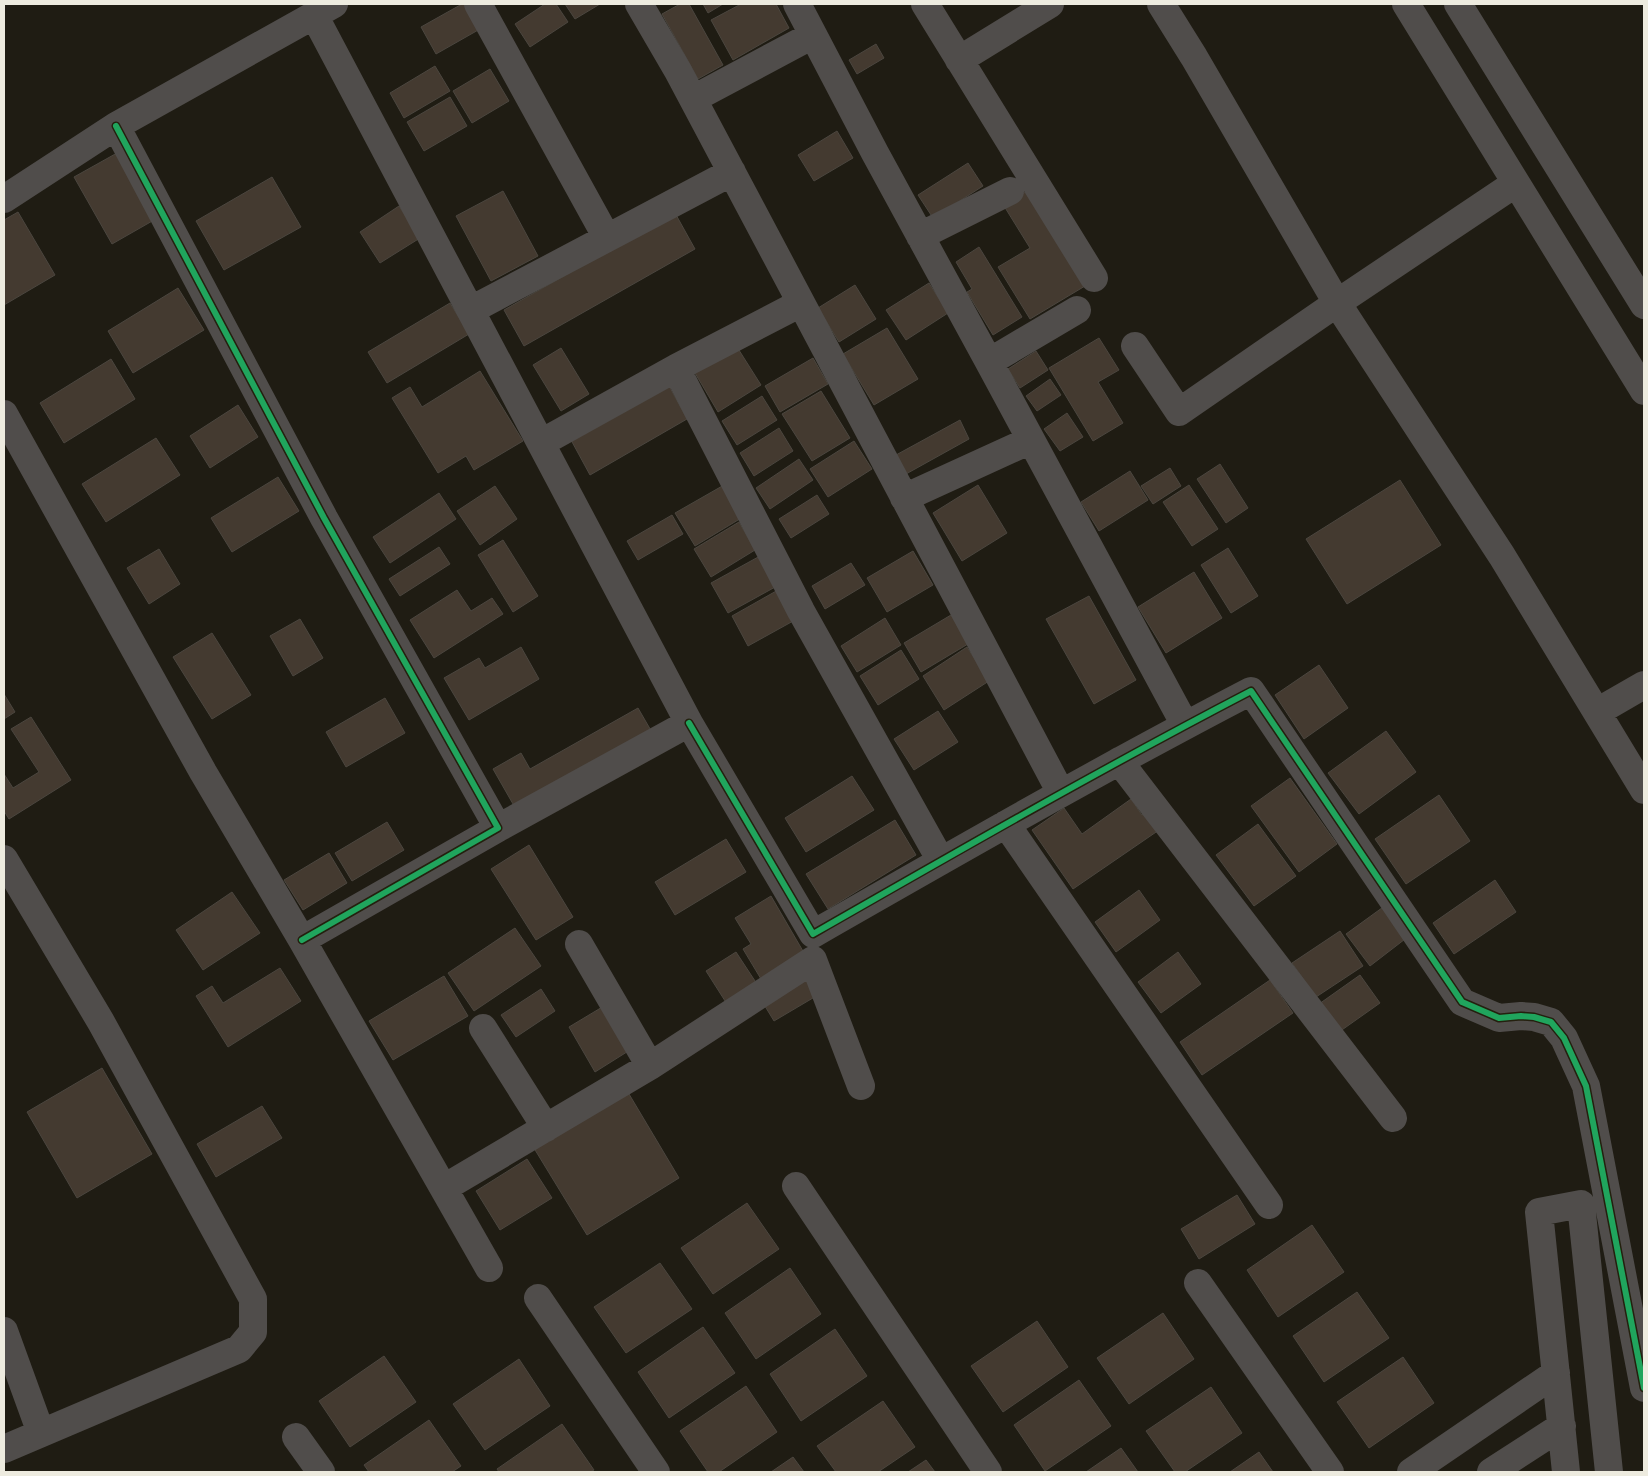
<svg xmlns="http://www.w3.org/2000/svg" width="1648" height="1476" font-family="Cabin,sans-serif">
	<style>
		.building { fill: #443a30; stroke: #4b463f }
		.lines { fill: none; stroke-linecap: round; stroke-linejoin: round }
		.minor { stroke: #504d4b; stroke-width: 28 }
		.tertiary { stroke: #504d4b; stroke-width: 28 }
		.cycleway-casing { stroke: #24200e; stroke-width: 9 }
		.cycleway { stroke: #20a55d; stroke-width: 6 }
	</style>
	<rect width="100%" height="100%" fill="#1f1c13"/>
	<path class="building" d="M462,4H466L480,29L436,54L421,27Z
		M545,4H556L568,22L530,47L515,24Z
		M565,4H600L575,19Z
		M680,4H689L723,65L698,79L662,14Z
		M703,4H723L708,13Z
		M741,4H776L789,28L733,60L711,20Z
		M876,44L884,58L857,74L849,60Z
		M435,66L450,91L404,118L390,93Z
		M490,69L509,101L472,123L453,91Z
		M450,97L467,126L424,151L407,122Z
		M837,131L853,158L814,181L798,155Z
		M117,153L154,220L112,244L74,177Z
		M968,163L983,186L933,218L918,195Z
		M272,177L301,227L224,270L196,221Z
		M503,191L538,256L491,281L456,216Z
		M1027,191L1085,286L1030,319L998,267L1030,248L1004,206Z
		M399,206L420,238L380,263L360,232Z
		M18,212L55,275L4,305V220Z
		M675,213L695,249L524,346L504,310Z
		M979,247L1022,317L993,335L967,292L972,289L956,262Z
		M929,283L948,313L906,340L886,310Z
		M855,285L876,319L839,342L818,308Z
		M178,288L204,330L133,373L108,331Z
		M450,303L469,334L387,383L368,352Z
		M887,328L918,379L874,405L843,354Z
		M1099,338L1119,370L1098,382L1123,423L1093,441L1049,368Z
		M737,347L761,385L718,412L695,373Z
		M561,348L589,394L561,411L533,365Z
		M1036,351L1048,370L1020,388L1008,369Z
		M813,358L828,384L780,412L765,386Z
		M111,359L135,399L64,443L40,403Z
		M480,371L523,441L474,470L466,456L438,473L392,398L410,387L422,407Z
		M1050,379L1061,395L1037,411L1026,396Z
		M668,384L687,419L590,475L571,440Z
		M821,391L850,438L812,461L782,414Z
		M762,396L777,420L737,445L722,421Z
		M238,405L258,437L210,468L190,436Z
		M1067,413L1083,437L1060,451L1044,429Z
		M960,420L969,439L906,474L896,455Z
		M779,428L793,451L754,476L740,453Z
		M156,438L180,475L106,522L82,484Z
		M854,441L872,469L828,497L810,469Z
		M799,459L813,480L770,509L756,488Z
		M1220,464L1248,508L1226,523L1197,479Z
		M1170,468L1181,486L1153,504L1141,486Z
		M1130,471L1148,500L1099,531L1081,502Z
		M278,477L299,511L232,552L211,518Z
		M1400,480L1441,545L1347,604L1306,539Z
		M724,485L743,517L695,546L675,513Z
		M978,485L1007,533L962,561L933,513Z
		M1189,485L1218,529L1192,546L1163,502Z
		M495,486L517,519L480,545L457,511Z
		M439,493L456,519L390,563L373,537Z
		M817,495L829,514L791,538L779,519Z
		M672,515L683,534L638,560L627,541Z
		M739,522L755,550L711,577L694,549Z
		M503,540L538,596L513,612L478,555Z
		M439,547L450,564L400,596L389,579Z
		M1228,548L1258,596L1231,613L1201,565Z
		M159,549L180,584L149,604L127,568Z
		M913,551L933,585L887,612L867,578Z
		M760,556L777,586L728,613L711,583Z
		M851,563L865,585L825,609L812,586Z
		M1194,572L1222,618L1166,653L1138,607Z
		M457,590L471,611L492,598L503,614L434,658L410,620Z
		M778,590L795,620L748,646L732,616Z
		M1089,596L1136,680L1094,704L1046,619Z
		M951,615L968,644L921,672L904,643Z
		M885,618L901,645L857,672L841,646Z
		M300,619L323,658L293,676L270,636Z
		M212,633L251,695L212,719L173,657Z
		M521,647L539,679L469,720L444,678L479,658L485,668Z
		M967,647L989,681L944,710L923,676Z
		M901,650L919,679L878,705L860,676Z
		M1319,665L1348,708L1304,739L1275,695Z
		M4,694L15,712L4,719Z
		M385,698L405,733L346,767L326,732Z
		M638,708L653,734L517,811L493,769L521,753L530,769Z
		M938,711L958,742L914,770L894,739Z
		M31,717L71,780L9,819L4,811V774L13,788L39,772L11,729Z
		M1386,731L1416,772L1359,814L1328,773Z
		M852,776L874,810L806,852L785,818Z
		M1290,778L1337,844L1299,872L1251,806Z
		M1439,795L1470,841L1406,884L1375,839Z
		M1131,799L1142,815L1150,810L1162,828L1073,889L1032,830L1064,808L1082,834Z
		M895,820L916,855L828,909L806,874Z
		M387,822L404,850L352,881L335,853Z
		M1258,824L1296,876L1254,906L1216,855Z
		M726,839L746,872L675,915L655,882Z
		M529,845L573,917L536,940L491,869Z
		M329,853L347,883L303,910L284,880Z
		M1495,880L1516,912L1454,954L1433,923Z
		M1139,890L1160,920L1116,952L1095,922Z
		M232,892L260,933L203,970L176,930Z
		M771,896L807,958L764,984L743,949L751,944L735,918Z
		M1386,905L1409,936L1370,966L1346,934Z
		M515,928L541,966L474,1011L448,973Z
		M1340,931L1363,966L1316,997L1292,963Z
		M736,952L757,984L727,1004L706,971Z
		M1178,952L1201,984L1161,1013L1138,982Z
		M280,968L301,1001L228,1047L196,996L212,986L223,1003Z
		M804,971L818,995L774,1021L760,998Z
		M1360,975L1380,1003L1339,1032L1319,1004Z
		M444,976L468,1016L393,1060L369,1021Z
		M1270,980L1293,1013L1202,1075L1180,1042Z
		M541,989L555,1011L516,1037L501,1015Z
		M604,1006L630,1050L595,1072L569,1027Z
		M102,1068L152,1154L77,1198L27,1112Z
		M629,1094L679,1178L587,1235L529,1140Z
		M262,1106L282,1138L216,1177L197,1144Z
		M527,1159L552,1198L500,1230L476,1191Z
		M1237,1195L1255,1224L1199,1259L1181,1229Z
		M747,1203L779,1249L713,1294L681,1248Z
		M1312,1225L1344,1272L1278,1317L1247,1270Z
		M660,1263L692,1309L626,1353L594,1307Z
		M790,1268L821,1314L756,1359L725,1313Z
		M1357,1292L1389,1338L1324,1382L1293,1336Z
		M1163,1313L1194,1359L1129,1404L1097,1358Z
		M1037,1321L1068,1367L1003,1412L971,1366Z
		M703,1327L735,1373L669,1418L638,1372Z
		M835,1329L867,1376L801,1421L770,1374Z
		M384,1356L416,1402L350,1447L319,1401Z
		M1403,1357L1434,1403L1369,1448L1337,1402Z
		M519,1359L550,1406L485,1450L453,1404Z
		M1079,1380L1111,1426L1045,1471L1014,1425Z
		M746,1386L777,1432L719,1472H708L680,1431Z
		M1211,1387L1242,1433L1185,1472H1175L1146,1431Z
		M883,1401L915,1447L878,1472H836L817,1446Z
		M429,1420L461,1466L452,1472H369L364,1465Z
		M562,1424L594,1470L590,1472H499L497,1469Z
		M1121,1448L1138,1472H1086Z
		M1259,1452L1273,1472H1230Z
		M793,1457L804,1472H771Z
		M926,1460L935,1472H908Z"/>
	<g class="lines">
		<path class="minor" d="M478,4L607,238
			M639,4L678,71L789,280L1061,793
			M797,4L875,153L989,362L1185,725
			M925,4L1094,278
			M1161,4L1194,57L1337,303L1502,556L1644,790
			M1406,4L1644,391
			M314,15L689,723L498,828
			M959,60L1050,4
			M693,99L813,35
			M116,126L324,518L498,828L302,940
			M4,199L116,126L334,4
			M920,236L1010,191
			M471,310L732,172
			M1135,346L1179,412L1337,303L1516,183
			M989,362L1077,310
			M676,368L801,611L941,861
			M4,414L203,772L302,940L489,1268
			M541,443L676,368L801,303
			M904,498L1031,440
			M1597,712L1644,685
			M689,723L813,934C958,851 1103,768 1251,691L1462,1002L1499,1018L1521,1016L1534,1017L1551,1022L1564,1038L1586,1086L1644,1388
			M1119,761L1393,1118
			M1006,824L1269,1205
			M4,859L101,1022L253,1299V1332L239,1349L4,1449
			M579,944L650,1066
			M483,1028L546,1128
			M796,1186L988,1472
			M444,1188L650,1066L813,960L861,1086
			M1198,1283L1330,1472
			M538,1298L656,1472
			M4,1331L41,1433
			M296,1437L321,1472
			M1411,1472L1556,1373
			M1491,1472L1562,1426
			M1566,1472L1539,1212L1581,1204L1609,1472"/>
		<path class="tertiary" d="M1458,4L1644,305"/>
		<g class="cycleway-casing">
			<path id="cycleway" d="M116,126L324,518L498,828L302,940
				M689,723L813,934C958,851 1103,768 1251,691L1462,1002L1499,1018L1521,1016L1534,1017L1551,1022L1564,1038L1586,1086L1644,1388"/>
		</g>
		<use href="#cycleway" class="cycleway"/>
	</g>
	<rect width="1648" height="1476" fill="none" stroke="#edebdf" stroke-width="10"/>
</svg>
